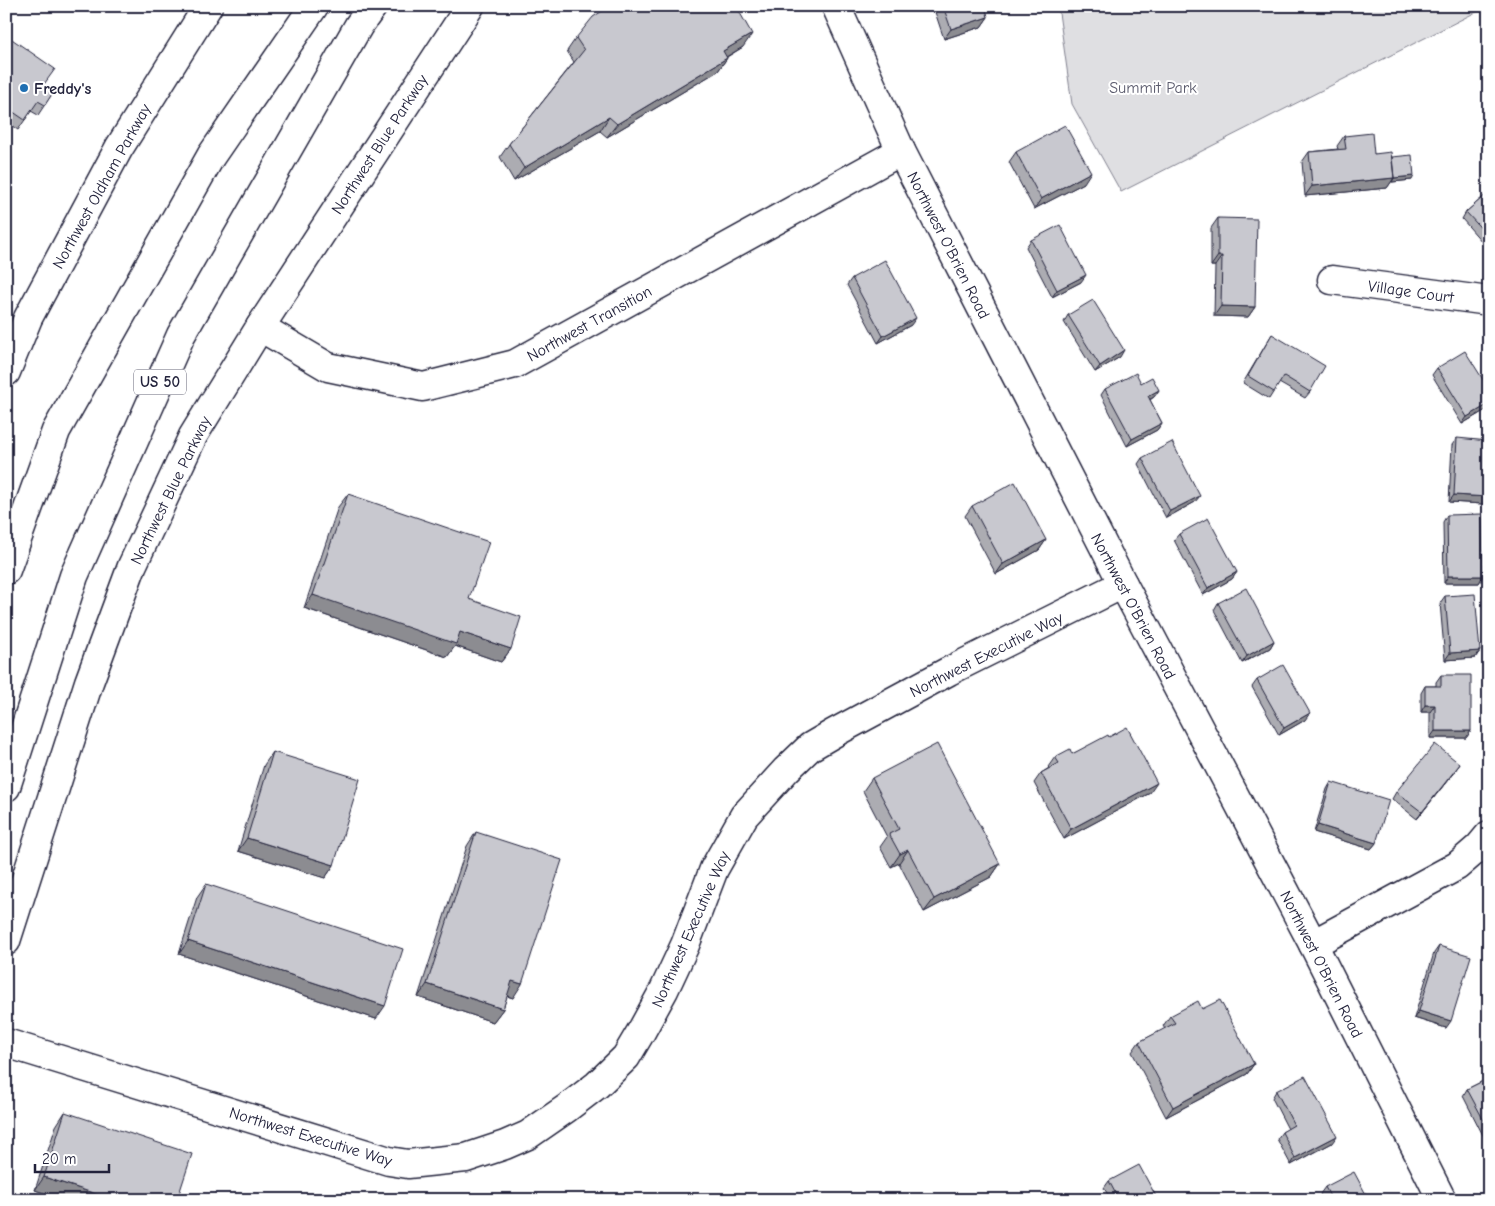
<svg xmlns="http://www.w3.org/2000/svg" width="1495" height="1206" font-family="'Comic Neue',sans-serif">
	<style>
		.park { fill: #dfdfe2; stroke: #80808e }
		.lines { fill: none; stroke-linecap: round; stroke-linejoin: round }
		.minor-casing { stroke: #22223b; stroke-width: 31 }
		.tertiary-casing { stroke: #22223b; stroke-width: 31 }
		.motorway-casing { stroke: #22223b; stroke-width: 31 }
		.minor { stroke: #fff; stroke-width: 28 }
		.tertiary { stroke: #fff; stroke-width: 28 }
		.motorway { stroke: #fff; stroke-width: 28 }
		.wall { fill: #acacb2; stroke: #22223b }
		.shaded-wall { fill: #8c8c91; stroke: #22223b }
		.building { fill: #c8c8cf; stroke: #22223b }
		.poi-dot { fill: #1f6fb2; stroke: #fff; stroke-width: 2 }
		.labels { text-anchor: middle; stroke-width: 4; stroke-linejoin: round; paint-order: stroke }
		.shield { fill: #fff; stroke: #646476; stroke-width: 1 }
		.shield-label { font-size: 15px; font-weight: bold; fill: #22223b }
		.park-label { font-size: 16px; fill: #5b5b6d; stroke: #fff }
		.poi-label { font-size: 16px; font-weight: bold; fill: #22223b; stroke: #fff; text-anchor: start }
		.street-label { font-size: 16px; fill: #22223b; stroke: #fff }
	</style>
	<rect width="100%" height="100%" fill="#fff"/>
	<filter id="ink" filterUnits="userSpaceOnUse"><feTurbulence type="fractalNoise" baseFrequency=".02" numOctaves="2"/><feDisplacementMap in="SourceGraphic" scale="10" xChannelSelector="R" yChannelSelector="G"/><feConvolveMatrix kernelMatrix="1 2 1 2 8 2 1 2 1" color-interpolation-filters="sRGB"/></filter>
	<g filter="url(#ink)">
		<path class="park" d="M1058,6H1488L1121,192L1072,104Z"/>
		<g class="lines">
			<g class="minor-casing">
				<path id="minor" d="M1332,280L1489,301
					M260,327L328,367L423,387L515,364L901,151
					M1313,944L1457,866L1479,847L1489,835
					M6,1043L389,1161L408,1164L466,1158L505,1145L528,1135L567,1108L597,1085L626,1057L642,1030L664,990L685,945L714,869L744,816L786,770L810,747L834,733L949,671L1123,584"/>
			</g>
			<g class="tertiary-casing">
				<path id="tertiary" d="M836,6L901,151L1123,584L1313,944L1442,1200
					M6,372L28,318L119,148L208,6
					M6,941L89,682L132,566L193,436L260,327L470,6"/>
			</g>
			<g class="motorway-casing">
				<path id="motorway" d="M6,570L56,431L211,156L314,6
					M6,787L74,576L181,335L359,25L373,6"/>
			</g>
			<use href="#minor" class="minor"/>
			<use href="#tertiary" class="tertiary"/>
			<use href="#motorway" class="motorway"/>
		</g>
		<path class="wall" d="M933,6H985L988,17L981,27L944,39Z
			M6,35L42,88L52,94L38,115L31,111L18,130L6,122Z
			M576,38L743,47L727,57V58L718,71L607,137L600,131L514,181L500,157L509,144L574,62L567,51Z
			M1344,136L1374,154L1392,157L1412,180L1392,182V181L1387,188L1305,196L1302,162L1309,152L1338,149L1337,146Z
			M1016,152L1084,183L1034,209L1009,162Z
			M1489,192V238L1483,243L1462,219L1466,212Z
			M1218,218L1255,307L1248,317L1214,316L1215,266H1211V228Z
			M1031,240L1081,282L1052,297L1026,247Z
			M852,278L911,325L878,343L847,285Z
			M1068,315L1120,357L1095,372L1064,322Z
			M1272,334L1310,392L1305,398L1279,383L1269,399L1243,383Z
			M1437,368L1489,389V408L1462,424L1432,375Z
			M1141,383L1159,390L1154,397L1150,400L1162,423L1157,430L1127,446L1101,395L1105,389Z
			M1457,438L1483,504L1449,502L1452,445Z
			M1142,458L1195,502L1166,518L1138,464Z
			M348,494L511,649L501,662L455,646L447,657L304,608L338,507Z
			M972,506L1046,540L1039,550L996,574L965,516Z
			M1447,515L1483,576L1479,583H1444L1443,522Z
			M1179,534L1237,572L1232,579L1203,595L1174,540Z
			M1445,596L1480,651L1475,658L1445,660L1440,603Z
			M1218,603L1274,641L1270,648L1242,663L1214,610Z
			M1441,675L1471,731L1466,738H1430V712H1421V693L1425,686H1436V682Z
			M1257,680L1305,720L1279,735L1252,687Z
			M1109,737L1150,793L1064,839L1034,783L1041,773L1049,768L1048,767L1055,757L1072,754Z
			M273,752L334,865L325,878L238,851L264,765Z
			M1455,771L1417,819L1392,799L1396,792Z
			M872,778L1000,864L991,877L924,912L899,863L891,867L880,847L887,837L863,791Z
			M1331,782L1376,843L1371,849L1314,832L1327,789Z
			M476,832L513,998L507,996L503,1009L493,1022L418,997L467,846Z
			M206,884L376,1019L179,954L197,897Z
			M1489,922V933L1484,928Z
			M1439,946L1446,1028L1414,1018L1434,953Z
			M1202,1009L1254,1064L1247,1074L1166,1117L1132,1052L1139,1042L1165,1029L1163,1026L1170,1016Z
			M1489,1078V1145H1488L1463,1096L1467,1089Z
			M1276,1091L1332,1143L1291,1165L1277,1139L1282,1132L1288,1129L1272,1098Z
			M65,1112L177,1200H64L35,1190L56,1126Z
			M1109,1181L1158,1200H1111L1104,1188Z
			M1325,1187L1369,1200H1323L1320,1194Z"/>
		<path class="shaded-wall" d="M988,17L981,27L944,39L951,29Z
			M752,34L743,47L714,64L723,51Z
			M727,58L718,71L607,137L617,124Z
			M609,117L600,131L514,181L524,168Z
			M1091,172L1084,183L1034,209L1041,199Z
			M1414,176L1412,180L1392,182L1394,178Z
			M1394,178L1387,188L1305,196L1312,186Z
			M1218,256H1222L1215,266H1211Z
			M1086,275L1081,282L1052,297L1057,290Z
			M1221,306L1255,307L1248,317L1214,316Z
			M916,318L911,325L878,343L883,336Z
			M1124,350L1120,357L1095,372L1100,366Z
			M1159,390L1154,397L1143,403L1148,396Z
			M1489,404V408L1462,424L1467,417Z
			M1162,423L1157,430L1127,446L1132,439Z
			M1454,495L1488,497L1483,504L1449,502Z
			M1200,496L1195,502L1166,518L1170,511Z
			M1046,540L1039,550L996,574L1003,564Z
			M1237,572L1232,579L1203,595L1208,588Z
			M1448,576H1483L1479,583H1444Z
			M313,595L460,632L511,649L501,662L455,646L447,657L304,608Z
			M1274,641L1270,648L1242,663L1247,656Z
			M1480,651L1475,658L1445,660L1450,653Z
			M1425,705H1435L1430,712H1421Z
			M1310,713L1305,720L1279,735L1284,728Z
			M1435,731H1471L1466,738H1430Z
			M1460,764L1455,771L1417,819L1422,812Z
			M1157,783L1150,793L1064,839L1071,829Z
			M1318,825L1376,843L1371,849L1314,832Z
			M247,838L334,865L325,878L238,851Z
			M908,850L899,863L891,867L900,854Z
			M1000,864L991,877L924,912L934,899Z
			M188,941L385,1006L376,1019L179,954Z
			M512,981L522,984L513,998L502,994Z
			M427,984L503,1009L493,1022L418,997Z
			M1419,1011L1451,1021L1446,1028L1414,1018Z
			M1254,1064L1247,1074L1166,1117L1173,1107Z
			M1337,1136L1332,1143L1291,1165L1295,1158Z
			M44,1177L105,1197L103,1200H64L35,1190Z"/>
		<path class="building" d="M610,6H736L752,34L723,51L727,58L617,124L609,117L524,168L509,144L584,50L576,38L593,17Z
			M943,6H985L988,17L951,29Z
			M6,35L55,69L42,87L52,94L45,105L38,101L25,120L6,107Z
			M1065,125L1091,172L1041,199L1016,152Z
			M1372,133L1374,154L1391,152L1394,178L1312,186L1309,152L1346,149L1344,136Z
			M1412,155L1414,176L1394,178L1392,157Z
			M1489,192V236H1488L1466,212Z
			M1218,218L1257,219L1255,307L1221,306L1222,256H1218Z
			M1060,225L1086,275L1057,290L1031,240Z
			M885,260L916,318L883,336L852,278Z
			M1093,300L1124,350L1100,366L1068,315Z
			M1272,334L1325,366L1310,392L1284,376L1274,392L1248,376Z
			M1465,351L1489,389V404L1467,417L1437,368Z
			M1136,373L1141,383L1152,377L1159,390L1148,396L1162,423L1132,439L1105,389Z
			M1457,438L1489,441V480L1488,497L1454,495Z
			M1172,442L1200,496L1170,511L1142,458Z
			M1015,482L1046,540L1003,564L972,506Z
			M348,494L489,542L469,599L521,617L511,649L460,632L456,644L313,595Z
			M1482,514L1483,576H1448L1447,515Z
			M1208,518L1237,572L1208,588L1179,534Z
			M1246,588L1274,641L1247,656L1218,603Z
			M1475,594L1480,651L1450,653L1445,596Z
			M1283,665L1310,713L1284,728L1257,680Z
			M1441,675H1471V731H1435V705H1425V686H1441Z
			M1127,727L1157,783L1071,829L1041,773L1059,763L1055,757L1070,749L1072,754L1108,735L1109,737Z
			M937,744L1000,864L934,899L908,850L900,854L889,834L899,829L872,778Z
			M1435,744L1460,764L1422,812L1396,792Z
			M273,752L360,779L334,865L247,838Z
			M1331,782L1389,800L1376,843L1318,825Z
			M476,832L562,860L522,984L512,981L503,1009L427,984Z
			M206,884L403,949L385,1006L188,941Z
			M1439,946L1471,956L1451,1021L1419,1011Z
			M1220,1000L1254,1064L1173,1107L1139,1042L1175,1023L1170,1016L1198,1001L1202,1009Z
			M1305,1076L1337,1136L1295,1158L1282,1132L1294,1125L1276,1091Z
			M1489,1078V1130L1467,1089Z
			M65,1112L192,1154L177,1200H104L105,1197L44,1177Z
			M1139,1165L1158,1200H1119L1109,1181Z
			M1354,1172L1369,1200H1332L1325,1187Z"/>
	</g>
	<circle class="poi-dot" cx="24" cy="88" r="5"/>
	<g class="labels">
		<rect class="shield" x="134" y="369.5" width="52" height="25" rx="4"/>
		<g class="shield-label">
			<text x="160" y="387">US 50</text>
		</g>
		<g class="park-label">
			<text x="1153" y="93">Summit Park</text>
		</g>
		<g class="poi-label">
			<text x="34" y="94">Freddy's</text>
		</g>
		<g class="street-label">
			<text transform="translate(379 144) rotate(-57)" y="6">Northwest Blue Parkway</text>
			<text transform="translate(101 186) rotate(-61)" y="6">Northwest Oldham Parkway</text>
			<text transform="translate(949 245) rotate(63)" y="6">Northwest O'Brien Road</text>
			<text transform="translate(1411 291) rotate(8)" y="6">Village Court</text>
			<text transform="translate(589 323) rotate(-29)" y="6">Northwest Transition</text>
			<text transform="translate(170 490) rotate(-64)" y="6">Northwest Blue Parkway</text>
			<text transform="translate(1134 606) rotate(62)" y="6">Northwest O'Brien Road</text>
			<text transform="translate(986 654) rotate(-27)" y="6">Northwest Executive Way</text>
			<text transform="translate(690 929) rotate(-66)" y="6">Northwest Executive Way</text>
			<text transform="translate(1322 964) rotate(63)" y="6">Northwest O'Brien Road</text>
			<text transform="translate(311 1136) rotate(17)" y="6">Northwest Executive Way</text>
		</g>
	</g>
	<rect width="1495" height="1206" fill="none" stroke="#fff" stroke-width="25"/>
	<rect x="12" y="12" width="1470" height="1181" fill="none" stroke="#22223b" stroke-width="2" filter="url(#ink)"/>
	<path d="M35 1164v8h74v-8" fill="none" stroke="#22223b" stroke-width="2.5"/>
	<text x="42" y="1164" font-size="15" fill="#22223b" stroke="#ffffff" stroke-width="4" paint-order="stroke">20 m</text>
</svg>
